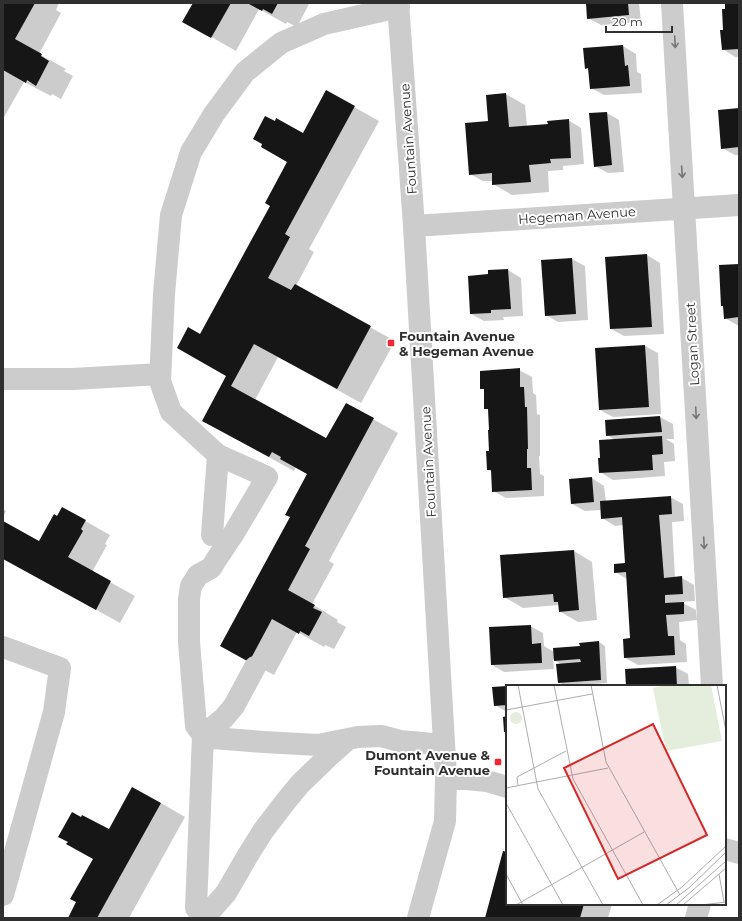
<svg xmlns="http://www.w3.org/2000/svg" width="742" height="921" font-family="Montserrat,sans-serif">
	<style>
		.shadow { fill: #0003 }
		.building { fill: #161616 }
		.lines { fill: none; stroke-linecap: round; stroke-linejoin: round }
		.minor { stroke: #ccc; stroke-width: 22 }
		.oneway { stroke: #767676 }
		.poi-dot { fill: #f02836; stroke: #fff; stroke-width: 1.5 }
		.labels { text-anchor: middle; stroke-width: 4; stroke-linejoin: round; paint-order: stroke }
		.street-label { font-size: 13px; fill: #2f2f2f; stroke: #fff }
		.poi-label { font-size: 13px; font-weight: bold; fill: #2f2f2f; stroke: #fff; text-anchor: start }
		.inset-road { fill: none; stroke: #acacac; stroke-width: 1 }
		.view { fill: #d62828; fill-opacity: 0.15; stroke: #d62828; stroke-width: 2 }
		.inset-edge { fill: none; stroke: #2f2f2f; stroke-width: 2 }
	</style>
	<rect width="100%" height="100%" fill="#fff"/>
	<path class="shadow" d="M3,3H59L56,10L61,13L39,54L66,69L64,71L73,76L61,99L52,94L51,96L24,82L3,119Z
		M194,3H307L309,4L297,27L287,22L286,24L259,9L236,51L208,35Z
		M587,3H639L641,22L601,25L588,18Z
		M726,3H739V57H735L723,49L726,10Z
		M623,46L636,54L637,72L641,74L642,93L604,95L591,88L589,70L586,68Z
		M327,92L379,121L309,249L314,252L296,286L395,341L361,403L278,357L255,400L327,440L346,404L398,433L329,561L334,564L312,604L338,620L337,622L346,627L334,649L325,645L324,647L297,632L274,675L245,660L291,517L308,474L296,467L294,471L227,434V376L200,336L271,206L303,134Z
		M506,94L525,105L527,127L549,125L568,120L581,128L584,164L563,166V170L548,171L549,192L512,195L493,184V181H483L470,174L489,122Z
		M739,109V155H735L722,148Z
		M607,113L619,120L624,172L608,173L595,166Z
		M647,255L660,263L664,334L624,336L611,329Z
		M572,259L585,266L588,320L558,322L546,315L542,261Z
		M739,265V325H737L725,318Z
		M508,270L521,278L523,316L503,317L504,320L484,321L471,314L490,275Z
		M645,346L658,353L661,414L613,417L600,410Z
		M519,370L532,377L533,393L536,395L537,414L540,415V456H539L540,474L544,476V496L506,498L493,491L492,472L488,470L490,431L489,410L485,408V390L481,388Z
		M660,417L673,424L674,439H666L674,444L675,461L664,462L665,476L613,480L600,472L615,440L607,435Z
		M592,478L604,486L606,501L670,497L683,504L684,521L672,522L675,578H682L694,585L695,601L681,602L696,610L697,620L679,622L680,640L686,644L687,662L638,665L625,658L631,639L627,579L615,572L626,564L624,525L615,526L602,518L601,510L585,511L572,504Z
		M62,508L110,535L105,544L107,545L92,572L135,596L120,623L3,558V522L40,543L57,517Z
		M3,509L6,511L3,517Z
		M574,551L592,562L597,620L578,622L559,611V605L523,608L504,597Z
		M530,626L543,633L544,646L554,652L581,647L599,642L605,646L607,683L565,686L559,682L562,665L553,659L554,669L504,672L492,665Z
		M675,667L688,674L689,686H627Z
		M507,687V712L495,705Z
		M161,803L185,817L129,918H69L109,831Z
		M507,854V904H612L608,918H486Z"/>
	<path class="building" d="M3,3H35L15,39L42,54L41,56L49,61L36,86L27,80L26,83L3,70Z
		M193,3H231L211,38L182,22Z
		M247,3H278L272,14L263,9L262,11Z
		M586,3H628L629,15L587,19Z
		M725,3H739V49L722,50L720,30H723L722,9H725Z
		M623,45L625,66L628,65L630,86L590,89L588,68L585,69L583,48Z
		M326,90L355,106L285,234L290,237L268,278L291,290L295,284L371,326L337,389L254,344L231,386L326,438L346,403L374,418L305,546L310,549L288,590L315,605L313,608L322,612L309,636L300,631L299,634L272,619L249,662L220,646L290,517L285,515L307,474L280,459L281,457L272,452L269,457L202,421L226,376L177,348L188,327L200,334L270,206L265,203L287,162L261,147L262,144L253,139L265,116L275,121L276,118L303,133Z
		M506,93L509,127L548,124L547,121L569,119L571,158L550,159L551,163L529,165L531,182L492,185V173L469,175L465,123L488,121L486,95Z
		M739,108V147L721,149L718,110Z
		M607,112L612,165L594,167L589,113Z
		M647,254L652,327L610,329L605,257Z
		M572,258L576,314L545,316L541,260Z
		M739,264V317L724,319L723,306H721L719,265Z
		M508,269L511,309L491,310V313L470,314L468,276L488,274V270Z
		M645,345L649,407L599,410L595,348Z
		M520,368V387H524L525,407H527L528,449H527V468H531L532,490L492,492L491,470H487L486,451H489L488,430H489L488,409H484V389H480V371Z
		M660,416L662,432L606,436L605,420Z
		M662,436L663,454L652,455L653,470L599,473L598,458H600L599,440Z
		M592,477L594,502L571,504L569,479Z
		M671,496L672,514L659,515L664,578L682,576L683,594L665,595V603L684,602V614L666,615L668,636H674L675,655L624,658L623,639L630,638L626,572L614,573V564L625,563L622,517L601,519L600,501Z
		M62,507L86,520L81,529L83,531L68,557L111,581L96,610L3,559V521L39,541L54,514L57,516Z
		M574,550L579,610L559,612L558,602H554L553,594L503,598L500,555Z
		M531,625L532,644L541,643L542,663L491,665L489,627Z
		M599,641L601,680L558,683L556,664L581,662L580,659L554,661L553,648L580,646L579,643Z
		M676,666L677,686H626L625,669Z
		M507,686V705L494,706L492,687Z
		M507,716V732H504L503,717Z
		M132,787L161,803L97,918H68L76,902L70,899L93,859L66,844L68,842L58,837L72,812L81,817L82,815L109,829Z
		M503,851L507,852V904H584L580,918H485Z"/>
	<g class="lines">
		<path class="minor" d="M398,3L414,226L446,777L445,821L418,918
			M672,3L712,686
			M399,7L324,24L281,43L245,72L214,114L191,152L171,215L164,294L160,381L171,412L218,455L267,477L234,533L216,560L211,568L198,575L191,586L189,599V642L196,726L203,735L213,738L264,742L318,745L358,737L381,736L400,741L444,745
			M414,226L739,205
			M3,379H73L160,374
			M212,535L218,455
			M3,647L60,668L54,712L3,895
			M446,777L487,781L507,787
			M725,849L739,853
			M204,918L196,908L203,735L224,718L234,706L255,667
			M204,918L226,893L248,855L263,831L286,801L300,784L329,756L347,740
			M696,918L700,904"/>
	</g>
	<defs><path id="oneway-shaft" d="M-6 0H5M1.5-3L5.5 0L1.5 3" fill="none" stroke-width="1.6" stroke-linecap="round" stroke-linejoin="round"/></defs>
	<g class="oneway">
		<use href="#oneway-shaft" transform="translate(675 42) rotate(87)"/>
		<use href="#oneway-shaft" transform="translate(682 172) rotate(86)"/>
		<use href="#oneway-shaft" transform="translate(696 413) rotate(87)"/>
		<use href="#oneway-shaft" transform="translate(704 543) rotate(87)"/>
	</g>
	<g class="poi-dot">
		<rect x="387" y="339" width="8" height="8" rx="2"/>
		<rect x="494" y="758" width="8" height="8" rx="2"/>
	</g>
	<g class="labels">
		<g class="street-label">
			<text transform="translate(408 139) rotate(-94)" y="5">Fountain Avenue</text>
			<text transform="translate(577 215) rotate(-4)" y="5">Hegeman Avenue</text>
			<text transform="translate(692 344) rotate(-93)" y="5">Logan Street</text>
			<text transform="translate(428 462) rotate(-93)" y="5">Fountain Avenue</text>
		</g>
		<g class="poi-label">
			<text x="399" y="341">Fountain Avenue<tspan x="399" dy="15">&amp; Hegeman Avenue</tspan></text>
			<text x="490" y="760" text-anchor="end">Dumont Avenue &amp;<tspan x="490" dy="15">Fountain Avenue</tspan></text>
		</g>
	</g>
	<g transform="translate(506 685)">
		<rect width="220" height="220" fill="#fff"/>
		<path d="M160,0H205L216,56L160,66L147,3ZM4 33a6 6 0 1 1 12 0a6 6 0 1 1-12 0Z" fill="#e5eddc"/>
		<path class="inset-road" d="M12,0L32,104L97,220M48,0L67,94L137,220M85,0L100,77L174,210M211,0L220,46M0,25L86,9M12,100L11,92L60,66M0,103L102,83M0,118L57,220M0,189L17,220M213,189L218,217M10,220L138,147M151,220L176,202L220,161M160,220L184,202L220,167M170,220L220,176M177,220L220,183M195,220L220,217"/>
		<path class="view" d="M147,39L201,150L112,194L58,83Z"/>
		<rect width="220" height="220" class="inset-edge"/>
	</g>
	<rect width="742" height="921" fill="none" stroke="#2f2f2f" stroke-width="8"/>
	<path d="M606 26v6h66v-6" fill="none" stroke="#2f2f2f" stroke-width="2"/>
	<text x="612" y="26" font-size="12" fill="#2f2f2f" stroke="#ffffff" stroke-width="3" paint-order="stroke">20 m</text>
</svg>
